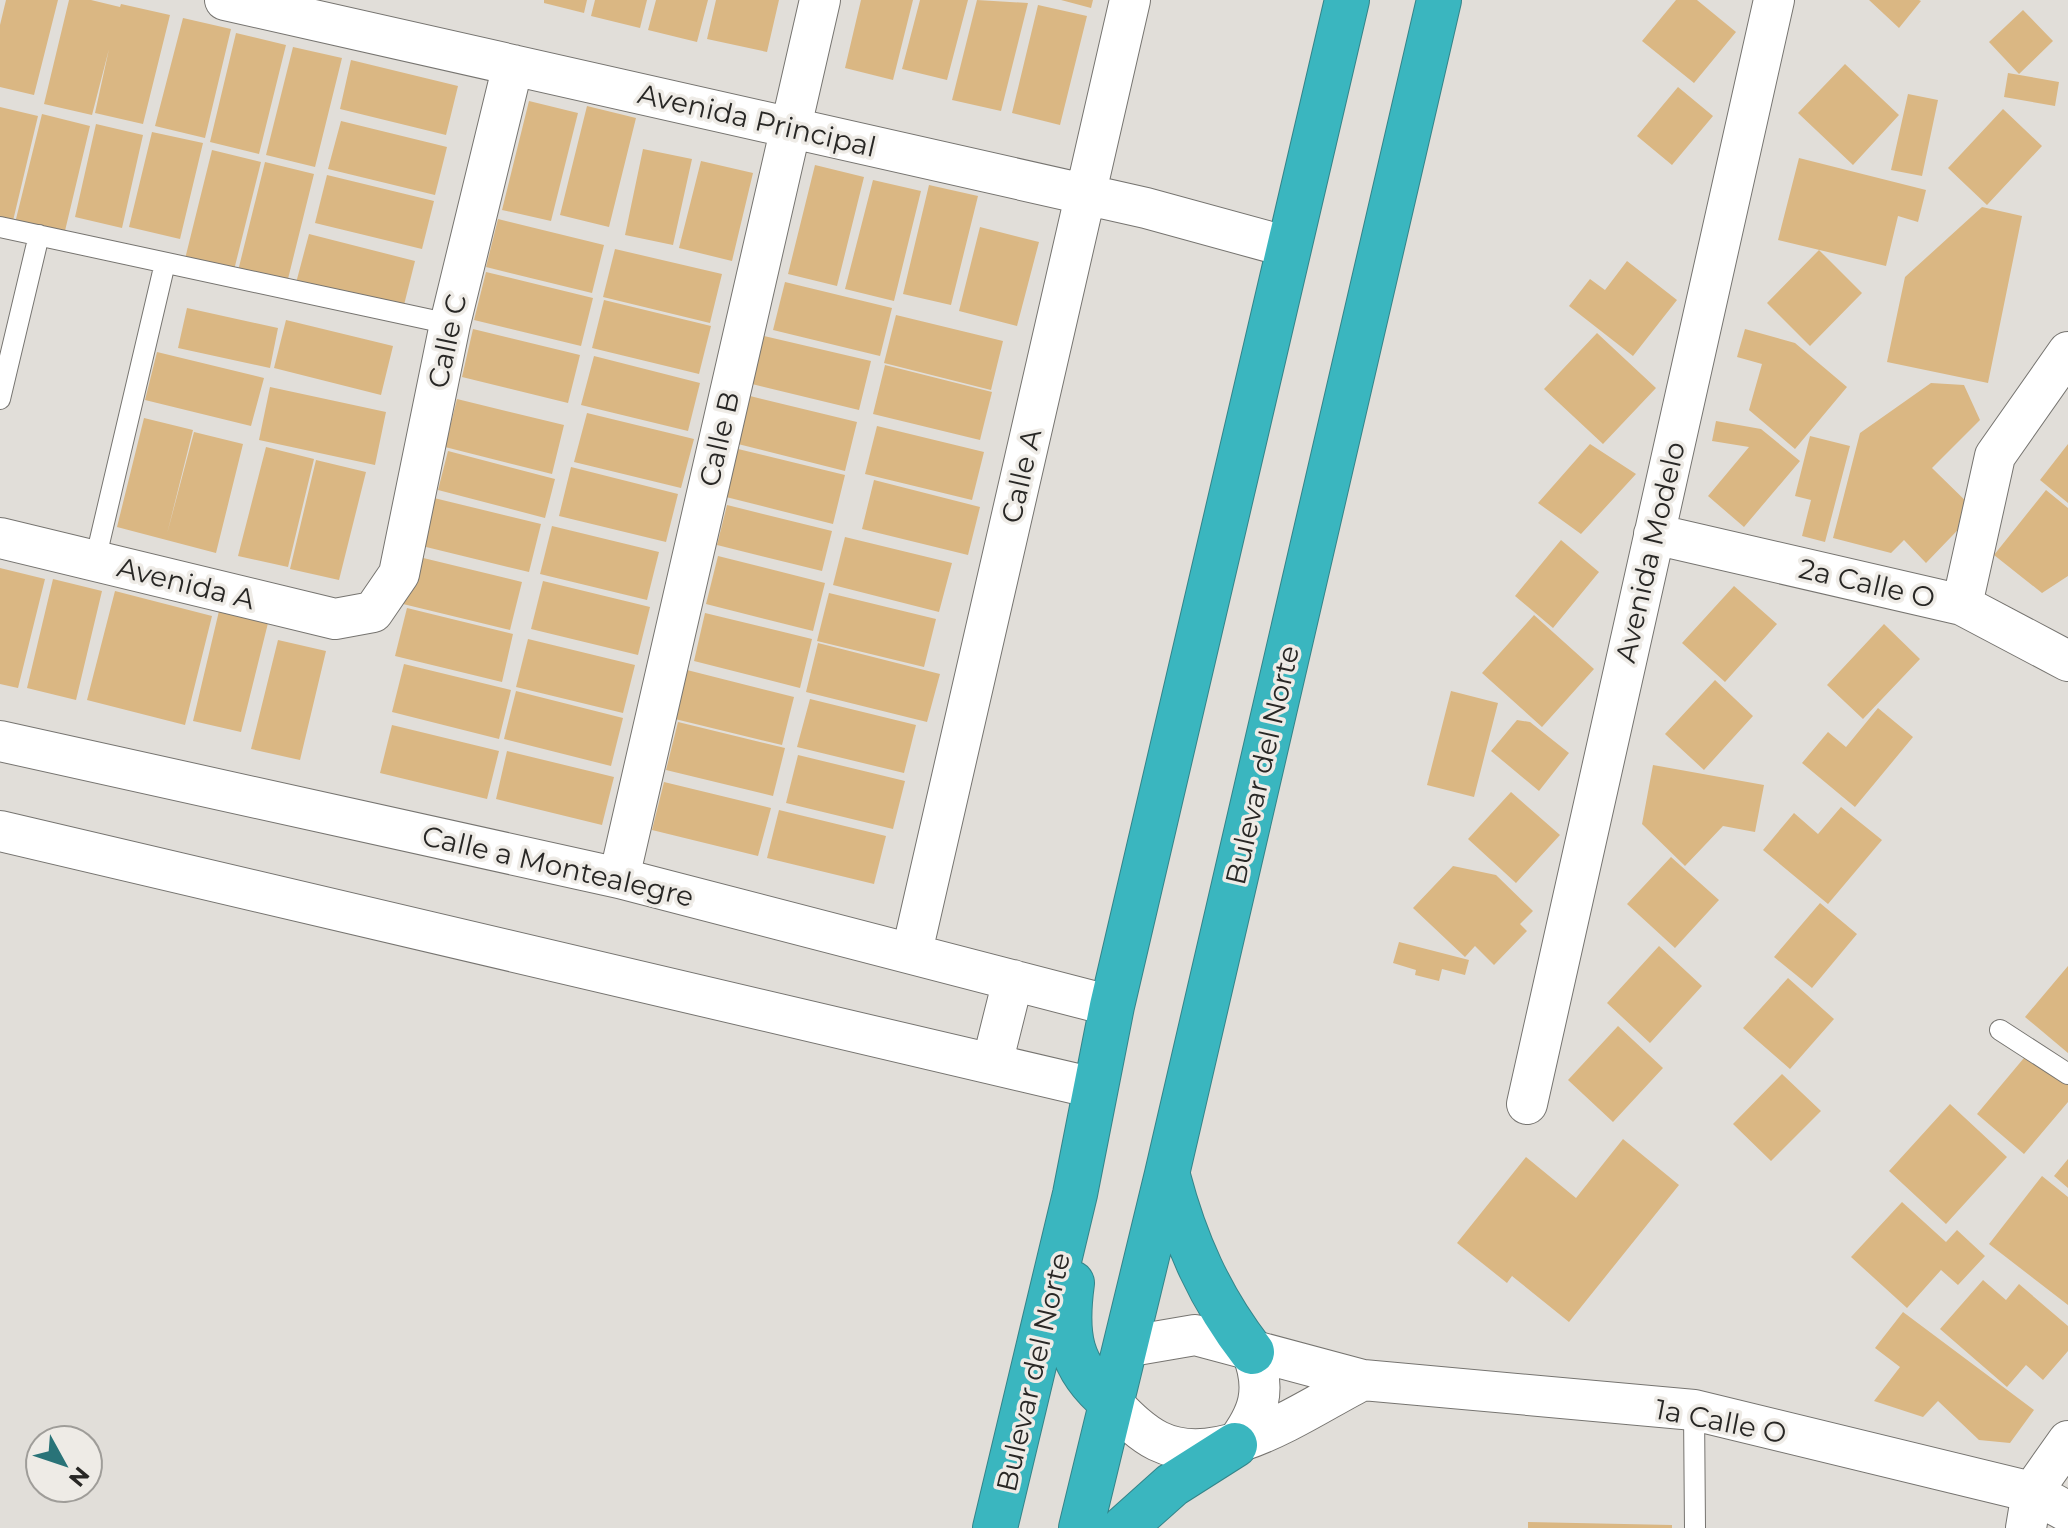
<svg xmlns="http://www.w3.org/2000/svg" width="2068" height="1528" font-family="Montserrat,sans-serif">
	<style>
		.building { fill: #dab783 }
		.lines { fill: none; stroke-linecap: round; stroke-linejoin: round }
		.lane-casing { stroke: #767470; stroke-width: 22 }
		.street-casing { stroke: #767470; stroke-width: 42 }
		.highway-casing { stroke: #348489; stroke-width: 46 }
		.lane { stroke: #fff; stroke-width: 20 }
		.street { stroke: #fff; stroke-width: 40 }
		.highway { stroke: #3ab6bf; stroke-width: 44 }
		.labels { text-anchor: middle; stroke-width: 7; stroke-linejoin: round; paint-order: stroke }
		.street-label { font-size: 28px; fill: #282725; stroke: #eeebe6 }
	</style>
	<rect width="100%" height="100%" fill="#e1ded9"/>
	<path class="building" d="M6,0H58L34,95L0,87V25Z
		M69,0H91L120,7L121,4L170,15L143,124L95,113L109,49L92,115L44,104Z
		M544,0H587L584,13L544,3Z
		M595,0H647L640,28L591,16Z
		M656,0H708L697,42L648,30Z
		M716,0H779L767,52L707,39Z
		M861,0H913L893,80L845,68Z
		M920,0H968L947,80L902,69Z
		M977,0L1028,3L1001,111L952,100Z
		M1061,0H1093L1091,8Z
		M1676,0H1697L1736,32L1694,83L1642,41Z
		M1869,0H1919L1921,1L1899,28Z
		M1038,5L1087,16L1060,125L1012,113Z
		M2023,10L2053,41L2019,74L1989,42Z
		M183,18L231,29L205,138L155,126Z
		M236,33L286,45L259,154L210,142Z
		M293,47L342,58L315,167L266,155Z
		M351,60L458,86L446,135L340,109Z
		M1845,64L1899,115L1853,165L1798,113Z
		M2008,73L2059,82L2055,106L2004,97Z
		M1678,87L1713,116L1672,165L1637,136Z
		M1908,94L1938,100L1922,176L1891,170Z
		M529,101L578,113L551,221L502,210Z
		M587,106L636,118L609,227L560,215Z
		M0,107L38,116L12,225L0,222Z
		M2003,109L2042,146L1987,205L1948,168Z
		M42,114L90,126L64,235L15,223Z
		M341,121L447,147L435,195L328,169Z
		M96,124L143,135L122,228L75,217Z
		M152,132L203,143L180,239L129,227Z
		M643,149L692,159L673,245L625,235Z
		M212,150L261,162L234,270L185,259Z
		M1799,158L1926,190L1918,222L1898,216L1886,266L1778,240Z
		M701,161L753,173L732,261L679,248Z
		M265,162L314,174L287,283L238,271Z
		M815,165L864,177L837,286L788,274Z
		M327,175L434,201L422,249L315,223Z
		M873,180L921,191L894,301L845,289Z
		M929,185L978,196L951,305L903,294Z
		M1982,207L2022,216L1988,383L1887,362L1905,277Z
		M498,219L604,245L592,293L486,267Z
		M980,227L1039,242L1017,326L959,311Z
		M309,234L415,261L403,309L296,283Z
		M615,249L722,274L710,323L603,297Z
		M1819,250L1862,293L1810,346L1767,303Z
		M1627,261L1677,300L1633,356L1569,306L1590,279L1605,290Z
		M486,272L593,298L581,346L474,320Z
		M785,282L892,308L880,356L773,330Z
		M604,300L711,326L699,374L592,348Z
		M187,308L278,328L270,368L178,348Z
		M896,315L1003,341L991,390L884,363Z
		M286,320L393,346L381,395L274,368Z
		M473,329L580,355L568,403L462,377Z
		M1745,329L1795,343L1847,387L1795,449L1749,410L1762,364L1737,357Z
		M1597,333L1656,388L1603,444L1544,389Z
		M764,336L871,361L859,410L752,384Z
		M157,352L264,378L251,426L145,400Z
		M594,356L700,383L688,431L581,405Z
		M885,365L992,392L980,440L873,414Z
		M1931,383L1964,385L1980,420L1932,468L1976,511L1926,563L1904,540L1891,553L1833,538L1860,433Z
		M270,387L386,412L375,465L259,440Z
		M750,396L857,422L845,471L738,444Z
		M457,399L564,425L552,474L445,447Z
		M587,413L694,439L681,488L574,462Z
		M144,418L193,430L167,534L194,432L243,444L216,553L117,527Z
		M1716,421L1761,429L1800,461L1744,527L1708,496L1749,447L1712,441Z
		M877,426L984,452L972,500L865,474Z
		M1810,436L1850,446L1825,542L1802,536L1811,500L1795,496Z
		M1590,444L1636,474L1581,534L1538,503Z
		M2068,444V503L2040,480Z
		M266,447L314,459L288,567L238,556Z
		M738,449L845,475L833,524L726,497Z
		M448,451L555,479L545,518L438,490Z
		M316,460L366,472L339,580L290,569Z
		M571,467L678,494L666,542L559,516Z
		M874,480L980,507L968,555L862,529Z
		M2046,490L2068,508V576L2042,593L1994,555Z
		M434,498L541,524L529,572L422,546Z
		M727,505L832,531L822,571L717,545Z
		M552,526L659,552L647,600L540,574Z
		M845,537L952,563L939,612L833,585Z
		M1561,540L1599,572L1553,628L1515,596Z
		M415,556L522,582L510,630L403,604Z
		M718,556L825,583L813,631L706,604Z
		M0,568L45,579L18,688L0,684Z
		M53,579L102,591L76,700L27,688Z
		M543,581L650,607L638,655L531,629Z
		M1734,586L1777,624L1725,682L1682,643Z
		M115,591L212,616L185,725L87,700Z
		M829,593L936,619L924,667L817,641Z
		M407,608L513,634L502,682L395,656Z
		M219,611L268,623L241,732L193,721Z
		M705,613L812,639L800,688L694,661Z
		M1534,615L1594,669L1542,727L1482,673Z
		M1884,624L1920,659L1863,719L1827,685Z
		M528,639L635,665L623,713L516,687Z
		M278,640L326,651L300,760L251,749Z
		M818,643L940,674L927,722L806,692Z
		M404,664L511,690L499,739L392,712Z
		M687,670L794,697L782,745L675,719Z
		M1715,680L1753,716L1704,770L1665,734Z
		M516,691L623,718L611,766L504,739Z
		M1451,691L1498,703L1474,797L1427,785Z
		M810,699L916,725L904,773L797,747Z
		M1878,708L1913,737L1855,807L1802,763L1828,732L1846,747Z
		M1517,720L1530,722L1569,753L1539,791L1491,751Z
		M678,722L785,748L773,796L666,770Z
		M392,725L499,751L487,799L380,773Z
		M507,751L614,777L602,825L496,799Z
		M798,755L905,781L893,829L786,803Z
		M1653,765L1764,785L1755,832L1723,826L1685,866L1642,824Z
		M664,782L771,808L758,856L652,830Z
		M1511,792L1560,835L1516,883L1468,839Z
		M1841,807L1882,840L1828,904L1763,850L1794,813L1818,834Z
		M779,810L886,836L874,884L767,858Z
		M1671,857L1719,900L1675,948L1627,904Z
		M1453,866L1496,875L1533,911L1520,924L1527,931L1494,965L1475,946L1465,957L1413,908Z
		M1820,903L1857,934L1812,988L1774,957Z
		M1399,942L1469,960L1465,975L1442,969L1439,981L1415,975L1416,970L1393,963Z
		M1659,946L1702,986L1650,1043L1607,1003Z
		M2068,966V1053L2025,1017Z
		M1788,978L1834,1019L1790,1069L1743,1028Z
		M1618,1026L1663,1068L1613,1122L1568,1080Z
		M2034,1046L2068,1075V1102L2024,1154L1977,1114Z
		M1782,1074L1821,1111L1771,1161L1733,1124Z
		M1950,1104L2007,1157L1946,1224L1889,1171Z
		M1623,1139L1679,1185L1569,1322L1512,1276L1507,1283L1457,1243L1526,1157L1576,1198Z
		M2068,1159V1188L2054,1176Z
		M2042,1176L2068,1197V1305L1989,1244Z
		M1902,1202L1946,1242L1957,1230L1985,1256L1958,1285L1941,1270L1907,1308L1851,1257Z
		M1983,1280L2006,1300L2019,1284L2068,1326V1351L2043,1380L2026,1365L2007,1387L1940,1329Z
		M1903,1312L2034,1410L2010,1443L1979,1440L1938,1401L1923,1417L1874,1401L1900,1367L1875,1348Z
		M1528,1522L1672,1525V1528H1528Z"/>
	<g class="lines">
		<g class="lane-casing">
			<path id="lane" d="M0,227L450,324
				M0,399L39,235
				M95,561L165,263
				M2000,1030L2068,1074
				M1694,1410L1695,1528"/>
		</g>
		<g class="street-casing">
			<path id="street" d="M225,0L1146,208L1288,247
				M1654,534L1962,605L2068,661
				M0,538L335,619L373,612L399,574L450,324L513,65
				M1962,605L1995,456L2068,352
				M0,741L619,878L1112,1006
				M0,831L1094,1088
				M619,878L820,0
				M912,952L1130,0
				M992,1064L1013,980
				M1527,1104L1774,0
				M1125,1347L1195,1335L1363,1380L1694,1410L2032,1492L2068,1512
				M1111,1402C1125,1416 1140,1432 1158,1441C1221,1472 1307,1408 1363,1380
				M1235,1445C1259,1414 1267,1390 1252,1352
				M2026,1528L2032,1492L2068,1441"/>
		</g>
		<g class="highway-casing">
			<path id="highway" d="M1168,1176C1185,1241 1210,1298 1252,1352
				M1072,1283C1065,1335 1069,1367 1111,1402
				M995,1528L1075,1194L1112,1006L1347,0
				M1081,1528L1167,1174L1439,0
				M1124,1528L1172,1485L1235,1445"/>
		</g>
		<use href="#lane" class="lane"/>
		<use href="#street" class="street"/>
		<use href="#highway" class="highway"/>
	</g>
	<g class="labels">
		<g class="street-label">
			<text transform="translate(757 120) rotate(13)" y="10">Avenida Principal</text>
			<text transform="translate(447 341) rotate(-78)" y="10">Calle C</text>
			<text transform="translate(719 439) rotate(-77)" y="10">Calle B</text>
			<text transform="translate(1021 476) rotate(-77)" y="10">Calle A</text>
			<text transform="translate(1650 552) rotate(-77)" y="10">Avenida Modelo</text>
			<text transform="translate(186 583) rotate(14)" y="10">Avenida A</text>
			<text transform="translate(1867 583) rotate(13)" y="10">2a Calle O</text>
			<text transform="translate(1262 765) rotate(-77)" y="10">Bulevar del Norte</text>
			<text transform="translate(558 866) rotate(13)" y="10">Calle a Montealegre</text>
			<text transform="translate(1033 1372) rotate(-77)" y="10">Bulevar del Norte</text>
			<text transform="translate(1721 1421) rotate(11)" y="10">1a Calle O</text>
		</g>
	</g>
	<g transform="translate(64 1464) rotate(130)"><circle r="38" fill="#eeebe6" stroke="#9f9d99" stroke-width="2"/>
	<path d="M0-6L14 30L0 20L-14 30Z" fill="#297378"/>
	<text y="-12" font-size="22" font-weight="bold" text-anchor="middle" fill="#282725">N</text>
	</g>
</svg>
